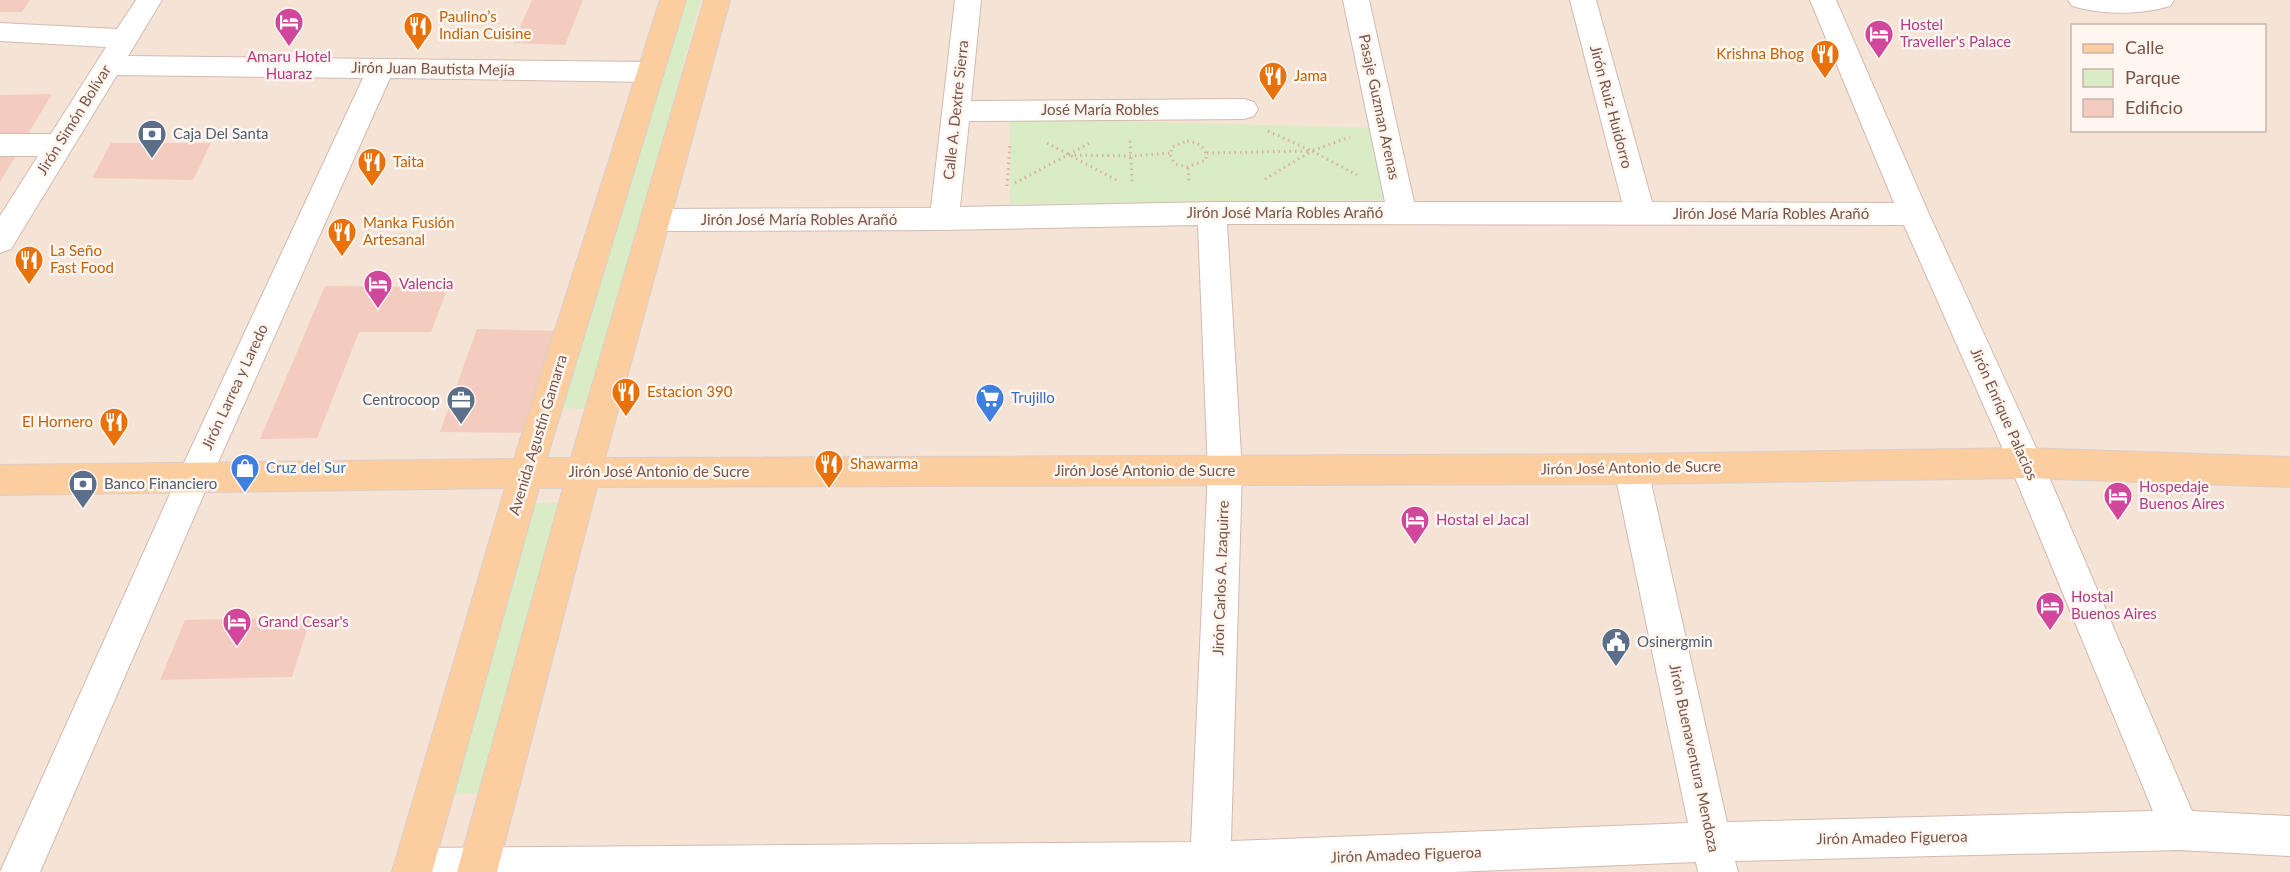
<svg xmlns="http://www.w3.org/2000/svg" width="2290" height="872" font-family="Lato,sans-serif">
	<style>
		.residential { fill: #f5e3d6; fill-rule: evenodd }
		.green { fill: #daecc5 }
		.building { fill: #f3ccbf }
		.lines { fill: none; stroke-linecap: round; stroke-linejoin: round }
		.minor-casing { stroke: #d2baaf; stroke-width: 2 }
		.major-casing { stroke: #d9cfcd; stroke-width: 2 }
		.path { stroke: #d9afa1; stroke-width: 3; stroke-dasharray: 1.5 4; stroke-linecap: butt }
		.minor { fill: #fff; fill-rule: evenodd }
		.major { fill: #fccd9f; fill-rule: evenodd }
		.labels { text-anchor: middle; stroke-width: 5; stroke-linejoin: round; paint-order: stroke }
		.food-label { font-size: 15px; fill: #c56008; stroke: #fff6ef; text-anchor: start }
		.hotel-label { font-size: 15px; fill: #b23c85; stroke: #fff6ef; text-anchor: start }
		.street-label { font-size: 15px; fill: #78544b; stroke: #fff6ef }
		.service-label { font-size: 15px; fill: #4e5e75; stroke: #fff6ef; text-anchor: start }
		.shop-label { font-size: 15px; fill: #366cbe; stroke: #fff6ef; text-anchor: start }
	</style>
	<rect width="100%" height="100%" fill="#fdf2e8"/>
	<path class="residential" d="M0,0H2290V872H0ZM2072,26H2264V130H2072Z"/>
	<path class="green" d="M680,0H701L589,409L555,408Z
		M1010,118L1377,128L1393,200L1010,204Z
		M531,503H558L482,793L450,795Z"/>
	<path class="building" d="M0,0H30L22,12H0Z
		M532,0H583L565,45L513,43Z
		M52,94L28,134L0,135V95Z
		M111,143H211L193,180L92,178Z
		M0,149H20L0,182Z
		M325,286L448,287L431,332H359L317,438L260,439Z
		M477,329L562,331L531,433L440,432Z
		M311,617L292,677L160,680L185,620Z"/>
	<g class="lines">
		<g class="minor-casing">
			<path id="minor" d="M136,0H162L128,56L649,62L659,65L663,72L659,79L649,82L390,78L211,478L40,872H0L177,478L363,78L117,75L11,249L0,253V216L38,156H0V134H51L106,47L0,41V23L117,29Z
				M955,0H981L971,101L1244,99L1254,102L1258,109L1254,116L1244,119L969,121L960,207L1212,202H1385L1343,0H1369L1414,202H1622L1570,0H1596L1652,202L1894,203L1810,0H1836L1929,214L2043,463L2192,811L2290,816V856L2180,850L1735,861L1738,872H1698L1696,862L1454,872H395L393,868L399,854L413,848L1191,842L1208,471L1198,225L944,230L656,231L646,228L641,220L646,212L656,209L931,208ZM1227,224L1904,225L2009,463L2153,811L1727,822L1648,469L1643,459L1631,454L1619,459L1614,469L1688,823L1231,841L1242,471Z
				M2068,0H2174L2170,6C2140,15 2102,15 2072,6Z"/>
		</g>
		<g class="major-casing">
			<path id="major" d="M660,0H686L547,458H571L704,0H730L605,458L1631,454L2026,448L2290,457V487L2026,478L1631,484L597,487L497,872H457L563,488H539L432,872H392L505,488L0,495V465L514,459Z"/>
		</g>
		<path class="path" d="M1268,131L1312,151L1350,137
			M1130,141L1132,182
			M1187,141C1199,143 1207,147 1206,160L1187,167L1175,164L1170,155L1172,147Z
			M1047,143L1120,182
			M1207,153L1308,151
			M1069,155L1131,156L1170,153
			M1188,168L1189,182
			M1265,179L1312,151L1357,175
			M1015,183L1090,143
			M1007,186L1010,143"/>
		<use href="#minor" class="minor"/>
		<use href="#major" class="major"/>
	</g>
	<defs>
		<g id="hotel-pin" transform="scale(1.5)"><path d="M0 17L-7.5 6A9.5 9.5 0 1 1 7.5 6Z" fill="#d1479c" stroke="#fff6ef"/><path d="M-6-4.5h1.5V1H6V5H4.5V3h-9V5H-6ZM-4 0a1.8 1.8 0 1 1 3.6 0ZM.5 0V-2.5h3Q6-2.5 6 0Z" fill="#fff"/></g>
		<g id="restaurant-pin" transform="scale(1.5)"><path d="M0 17L-7.5 6A9.5 9.5 0 1 1 7.5 6Z" fill="#e8710a" stroke="#fff6ef"/><path d="M-5-6h1v4h1v-4h1v4h1v-4h1v5L-1.5 .5V6h-2V.5L-5-1ZM5-6V6H3V1.5H1.5Q1.5-4 5-6Z" fill="#fff"/></g>
		<g id="bank-pin" transform="scale(1.5)"><path d="M0 17L-7.5 6A9.5 9.5 0 1 1 7.5 6Z" fill="#5c6f8a" stroke="#fff6ef"/><path d="M-6-4H6V4H-6ZM0-2.3a2.3 2.3 0 1 0 0 4.6a2.3 2.3 0 1 0 0-4.6Z" fill="#fff"/></g>
		<g id="supermarket-pin" transform="scale(1.5)"><path d="M0 17L-7.5 6A9.5 9.5 0 1 1 7.5 6Z" fill="#3f7fe0" stroke="#fff6ef"/><path d="M-6-5.5h2.5l.6 2H6L4.5 2H-2.5L-4.4-4H-6ZM-1.5 3.2a1.3 1.3 0 1 0 .1 0ZM3 3.2a1.3 1.3 0 1 0 .1 0Z" fill="#fff"/></g>
		<g id="office-pin" transform="scale(1.5)"><path d="M0 17L-7.5 6A9.5 9.5 0 1 1 7.5 6Z" fill="#5c6f8a" stroke="#fff6ef"/><path d="M-6-3h4V-5.5h4V-3h4V5H-6ZM-1-4.5V-3h2v-1.5ZM-6 0V1H6V0Z" fill="#fff"/></g>
		<g id="shop-pin" transform="scale(1.5)"><path d="M0 17L-7.5 6A9.5 9.5 0 1 1 7.5 6Z" fill="#3f7fe0" stroke="#fff6ef"/><path d="M-5-2.5h2.3a2.7 3.5 0 0 1 5.4 0H5L5.5 6h-11ZM-1.5-2.5h3a1.5 2.3 0 0 0-3 0Z" fill="#fff"/></g>
		<g id="civic-pin" transform="scale(1.5)"><path d="M0 17L-7.5 6A9.5 9.5 0 1 1 7.5 6Z" fill="#5c6f8a" stroke="#fff6ef"/><path d="M-.6-6.5H3V-4.5H.6V-3L4-1V1h2V6H-6V1h2V-1L-.6-3ZM-1.2 2.5V6h2.4V2.5Z" fill="#fff"/></g>
	</defs>
	<g fill-rule="evenodd">
		<use href="#hotel-pin" x="289" y="22"/>
		<use href="#restaurant-pin" x="418" y="26"/>
		<use href="#hotel-pin" x="1879" y="34"/>
		<use href="#restaurant-pin" x="1825" y="54"/>
		<use href="#restaurant-pin" x="1273" y="76"/>
		<use href="#bank-pin" x="152" y="134"/>
		<use href="#restaurant-pin" x="372" y="162"/>
		<use href="#restaurant-pin" x="342" y="232"/>
		<use href="#restaurant-pin" x="29" y="260"/>
		<use href="#hotel-pin" x="378" y="284"/>
		<use href="#restaurant-pin" x="626" y="392"/>
		<use href="#supermarket-pin" x="990" y="398"/>
		<use href="#office-pin" x="461" y="400"/>
		<use href="#restaurant-pin" x="114" y="422"/>
		<use href="#restaurant-pin" x="829" y="464"/>
		<use href="#shop-pin" x="245" y="468"/>
		<use href="#bank-pin" x="83" y="484"/>
		<use href="#hotel-pin" x="2118" y="496"/>
		<use href="#hotel-pin" x="1415" y="520"/>
		<use href="#hotel-pin" x="2050" y="606"/>
		<use href="#hotel-pin" x="237" y="622"/>
		<use href="#civic-pin" x="1616" y="642"/>
	</g>
	<g class="labels">
		<g class="food-label">
			<text x="439" y="22">Paulino’s<tspan x="439" dy="17">Indian Cuisine</tspan></text>
			<text x="1804" y="59" text-anchor="end">Krishna Bhog</text>
			<text x="1294" y="81">Jama</text>
			<text x="393" y="167">Taita</text>
			<text x="363" y="228">Manka Fusión<tspan x="363" dy="17">Artesanal</tspan></text>
			<text x="50" y="256">La Seño<tspan x="50" dy="17">Fast Food</tspan></text>
			<text x="647" y="397">Estacion 390</text>
			<text x="93" y="427" text-anchor="end">El Hornero</text>
			<text x="850" y="469">Shawarma</text>
		</g>
		<g class="hotel-label">
			<text x="1900" y="30">Hostel<tspan x="1900" dy="17">Traveller's Palace</tspan></text>
			<text x="289" y="62" text-anchor="middle">Amaru Hotel<tspan x="289" dy="17">Huaraz</tspan></text>
			<text x="399" y="289">Valencia</text>
			<text x="2139" y="492">Hospedaje<tspan x="2139" dy="17">Buenos Aires</tspan></text>
			<text x="1436" y="525">Hostal el Jacal</text>
			<text x="2071" y="602">Hostal<tspan x="2071" dy="17">Buenos Aires</tspan></text>
			<text x="258" y="627">Grand Cesar's</text>
		</g>
		<g class="street-label">
			<text transform="translate(433 69) rotate(1)" y="5">Jirón Juan Bautista Mejía</text>
			<text transform="translate(1379 107) rotate(78)" y="5">Pasaje Guzman Arenas</text>
			<text transform="translate(1611 107) rotate(75)" y="5">Jirón Ruiz Huidorro</text>
			<text transform="translate(956 110) rotate(-84)" y="5">Calle A. Dextre Sierra</text>
			<text x="1100" y="115">José María Robles</text>
			<text transform="translate(74 120) rotate(-58)" y="5">Jirón Simón Bolívar</text>
			<text x="1285" y="218">Jirón José María Robles Arañó</text>
			<text x="1771" y="219">Jirón José María Robles Arañó</text>
			<text x="799" y="225">Jirón José María Robles Arañó</text>
			<text transform="translate(235 387) rotate(-65)" y="5">Jirón Larrea y Laredo</text>
			<text transform="translate(2004 414) rotate(66)" y="5">Jirón Enrique Palacios</text>
			<text transform="translate(538 435) rotate(-73)" y="5">Avenida Agustín Gamarra</text>
			<text transform="translate(1631 468) rotate(-1)" y="5">Jirón José Antonio de Sucre</text>
			<text x="1145" y="476">Jirón José Antonio de Sucre</text>
			<text x="659" y="477">Jirón José Antonio de Sucre</text>
			<text transform="translate(1221 578) rotate(-88)" y="5">Jirón Carlos A. Izaquirre</text>
			<text transform="translate(1694 758) rotate(78)" y="5">Jirón Buenaventura Mendoza</text>
			<text transform="translate(1892 838) rotate(-1)" y="5">Jirón Amadeo Figueroa</text>
			<text transform="translate(1406 855) rotate(-2)" y="5">Jirón Amadeo Figueroa</text>
		</g>
		<g class="service-label">
			<text x="173" y="139">Caja Del Santa</text>
			<text x="440" y="405" text-anchor="end">Centrocoop</text>
			<text x="104" y="489">Banco Financiero</text>
			<text x="1637" y="647">Osinergmin</text>
		</g>
		<g class="shop-label">
			<text x="1011" y="403">Trujillo</text>
			<text x="266" y="473">Cruz del Sur</text>
		</g>
	</g>
	<rect x="2071" y="24" width="195" height="108" fill="#fff6ef" stroke="#c9b5ad" stroke-width="1.5"/>
	<rect x="2083" y="44" width="30" height="9" fill="#fccd9f" stroke="#c9b5ad" stroke-width="1.5"/>
	<text x="2125" y="54" font-size="18" fill="#78544b">Calle</text>
	<rect x="2083" y="69" width="30" height="18" fill="#daecc5" stroke="#c9b5ad" stroke-width="1.5"/>
	<text x="2125" y="84" font-size="18" fill="#78544b">Parque</text>
	<rect x="2083" y="99" width="30" height="18" fill="#f3ccbf" stroke="#c9b5ad" stroke-width="1.5"/>
	<text x="2125" y="114" font-size="18" fill="#78544b">Edificio</text>
</svg>
